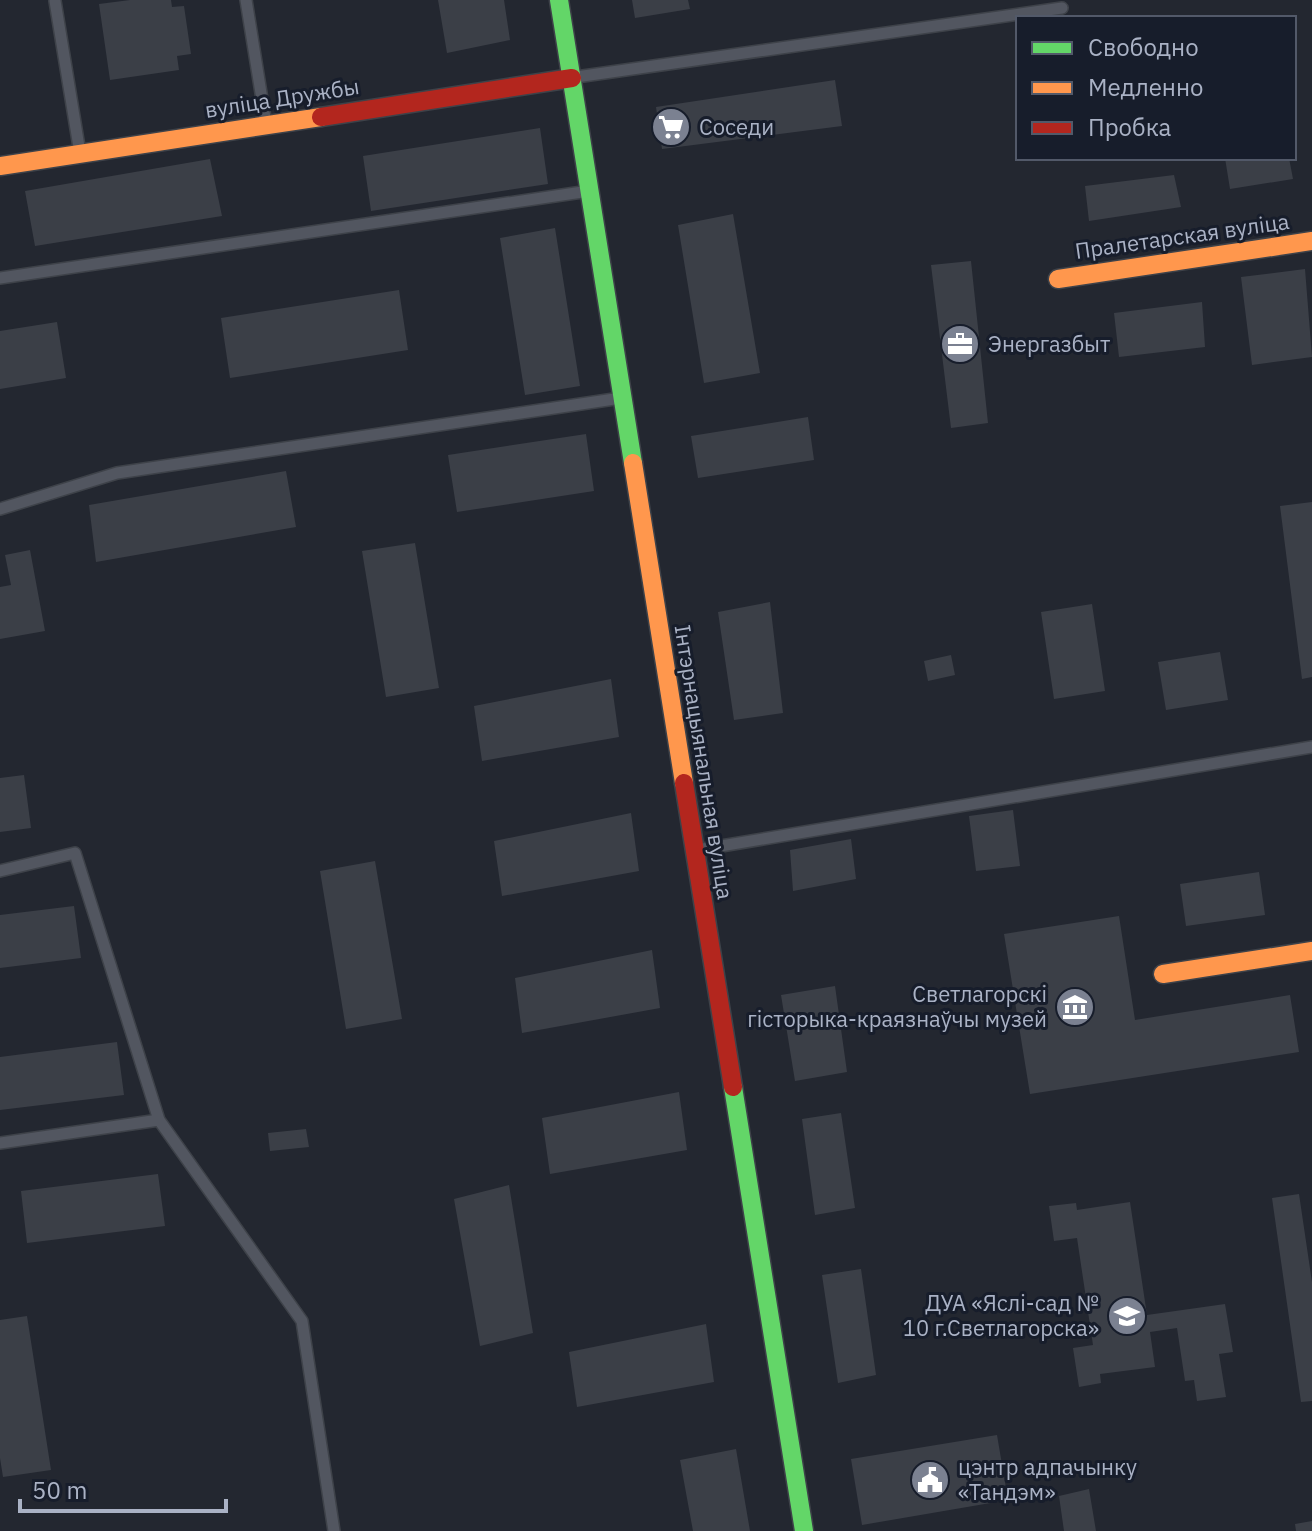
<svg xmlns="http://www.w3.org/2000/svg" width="1312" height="1531" font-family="'IBM Plex Sans',sans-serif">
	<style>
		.building { fill: #3b3f47 }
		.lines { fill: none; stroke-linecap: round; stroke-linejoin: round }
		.lane-casing { stroke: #3e4249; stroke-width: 14 }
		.fast-casing { stroke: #3e4249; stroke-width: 21 }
		.slow-casing { stroke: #3e4249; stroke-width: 21 }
		.jam-casing { stroke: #3e4249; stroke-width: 21 }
		.lane { stroke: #525660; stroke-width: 11 }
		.fast { stroke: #63d668; stroke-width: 18 }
		.slow { stroke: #ff974d; stroke-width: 18 }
		.jam { stroke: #b3261e; stroke-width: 18 }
		.labels { text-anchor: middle; stroke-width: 6; stroke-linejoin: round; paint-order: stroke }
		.street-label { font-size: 22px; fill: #aab2c5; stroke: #171d2b }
		.poi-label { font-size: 22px; fill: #aab2c5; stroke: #171d2b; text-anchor: start }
	</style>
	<rect width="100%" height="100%" fill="#232730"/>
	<path class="building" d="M130,0H171L172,7L184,6L191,54L177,56L179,70L110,80L99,4Z
		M438,0H504L510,40L447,53Z
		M632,0H688L690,9L635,18Z
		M835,80L842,126L662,149L656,107Z
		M540,128L548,184L371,211L363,156Z
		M1225,158H1289L1293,179L1230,189Z
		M210,159L222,216L35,246L25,191Z
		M1174,175L1181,207L1089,221L1085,186Z
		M733,214L760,373L704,383L678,225Z
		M555,228L580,386L525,395L500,238Z
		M971,261L988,423L951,428L931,265Z
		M1305,269L1312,357L1252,365L1241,277Z
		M399,290L408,350L230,378L221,318Z
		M1202,302L1205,347L1119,357L1114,313Z
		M57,322L66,378L0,389V331Z
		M808,417L814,460L698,478L691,436Z
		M586,434L594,491L457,512L448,455Z
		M286,471L296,527L96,562L89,505Z
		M1312,502V677L1302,679L1280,506Z
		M415,543L439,688L386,697L362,551Z
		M30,550L45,631L0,639V587L11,585L5,555Z
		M770,602L783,713L734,720L718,612Z
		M1092,604L1105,691L1054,699L1041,612Z
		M1220,652L1228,700L1166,710L1158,662Z
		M951,655L955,675L928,681L924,661Z
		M611,679L619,737L482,761L474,706Z
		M24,775L31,828L0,832V778Z
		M1013,810L1020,866L976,871L969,816Z
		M631,813L639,871L502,896L494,841Z
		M851,839L856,879L793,891L790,850Z
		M375,861L402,1019L346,1029L320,871Z
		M1259,872L1265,915L1186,926L1180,884Z
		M74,906L81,958L0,968V915Z
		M1119,916L1135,1020L1290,995L1299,1052L1030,1094L1004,934Z
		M652,950L660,1008L522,1033L515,978Z
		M835,986L847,1072L795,1081L781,995Z
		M117,1042L124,1095L0,1110V1057Z
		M679,1092L687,1150L550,1174L542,1118Z
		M841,1113L855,1208L815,1215L802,1119Z
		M306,1129L309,1147L270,1151L268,1133Z
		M158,1174L165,1226L27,1243L21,1191Z
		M509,1185L533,1333L480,1346L454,1199Z
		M1299,1194L1312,1282V1401L1301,1402L1272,1198Z
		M1130,1202L1147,1315L1225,1304L1233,1352L1219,1354L1226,1397L1197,1401L1194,1380L1185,1381L1177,1328L1150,1332L1155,1367L1100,1374L1101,1383L1079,1387L1073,1348L1093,1345L1077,1238L1054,1241L1049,1206L1076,1203L1077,1210Z
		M861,1269L876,1375L838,1383L822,1275Z
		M27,1316L51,1470L3,1477L0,1458V1320Z
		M706,1324L714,1382L577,1407L569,1352Z
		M997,1435L1008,1500L862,1525L851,1459Z
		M736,1449L750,1531H693L680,1460Z
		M1089,1489L1096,1531H1064L1059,1496Z
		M1312,1521V1531H1296L1295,1524Z"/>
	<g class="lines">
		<g class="lane-casing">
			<path id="lane" d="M246,0L266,124
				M55,1L80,153
				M576,77L1062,8
				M0,278L589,191
				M0,509L117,473L621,398
				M697,850L1312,747
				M0,871L75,853L159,1120L302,1321L334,1531
				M0,1143L159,1120"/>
		</g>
		<g class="fast-casing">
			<path id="fast" d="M559,0L633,463
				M733,1087L804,1531"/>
		</g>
		<g class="slow-casing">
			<path id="slow" d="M0,166L321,117
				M1058,279L1312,241
				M633,463L684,783
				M1163,974L1312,951"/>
		</g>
		<g class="jam-casing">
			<path id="jam" d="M321,117L572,78
				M684,783L733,1087"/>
		</g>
		<use href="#lane" class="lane"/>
		<use href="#fast" class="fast"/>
		<use href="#slow" class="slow"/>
		<use href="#jam" class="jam"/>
	</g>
	<defs>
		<g id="supermarket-disc" transform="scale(2)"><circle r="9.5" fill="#7b8191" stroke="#171d2b"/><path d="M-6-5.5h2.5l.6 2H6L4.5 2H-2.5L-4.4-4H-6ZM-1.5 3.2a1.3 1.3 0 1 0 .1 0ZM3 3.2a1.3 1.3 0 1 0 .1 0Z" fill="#fff"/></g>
		<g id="office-disc" transform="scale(2)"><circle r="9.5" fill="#7b8191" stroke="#171d2b"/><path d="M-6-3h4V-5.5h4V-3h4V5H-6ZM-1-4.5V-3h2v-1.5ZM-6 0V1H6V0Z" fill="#fff"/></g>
		<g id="museum-disc" transform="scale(2)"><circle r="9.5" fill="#7b8191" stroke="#171d2b"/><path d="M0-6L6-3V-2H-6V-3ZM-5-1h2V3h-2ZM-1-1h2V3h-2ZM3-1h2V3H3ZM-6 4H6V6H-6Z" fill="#fff"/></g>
		<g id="school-disc" transform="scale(2)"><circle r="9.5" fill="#7b8191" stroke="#171d2b"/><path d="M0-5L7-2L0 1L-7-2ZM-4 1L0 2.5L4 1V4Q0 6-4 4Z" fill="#fff"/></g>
		<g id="civic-disc" transform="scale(2)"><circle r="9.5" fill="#7b8191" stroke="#171d2b"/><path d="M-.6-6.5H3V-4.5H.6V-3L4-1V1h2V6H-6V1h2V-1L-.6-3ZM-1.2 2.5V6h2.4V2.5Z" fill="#fff"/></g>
	</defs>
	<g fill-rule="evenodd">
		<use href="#supermarket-disc" x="671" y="127"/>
		<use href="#office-disc" x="960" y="344"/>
		<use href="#museum-disc" x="1075" y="1007"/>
		<use href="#school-disc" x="1127" y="1316"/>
		<use href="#civic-disc" x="930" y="1480"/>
	</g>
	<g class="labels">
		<g class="street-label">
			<text transform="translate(282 98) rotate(-9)" y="8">вуліца Дружбы</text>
			<text transform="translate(1182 236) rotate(-8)" y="8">Пралетарская вуліца</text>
			<text transform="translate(704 762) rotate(81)" y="8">Інтэрнацыянальная вуліца</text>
		</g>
		<g class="poi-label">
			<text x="699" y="135">Соседи</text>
			<text x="988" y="352">Энергазбыт</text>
			<text x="1047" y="1002" text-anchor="end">Светлагорскі<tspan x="1047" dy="25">гісторыка-краязнаўчы музей</tspan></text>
			<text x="1099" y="1311" text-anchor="end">ДУА «Яслі-сад №<tspan x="1099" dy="25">10 г.Светлагорска»</tspan></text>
			<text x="958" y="1475">цэнтр адпачынку<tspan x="958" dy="25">«Тандэм»</tspan></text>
		</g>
	</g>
	<rect x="1016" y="16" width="280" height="144" fill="#171d2b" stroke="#525969" stroke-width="2"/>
	<rect x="1032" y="42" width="40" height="12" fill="#63d668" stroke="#525969" stroke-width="2"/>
	<text x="1088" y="56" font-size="24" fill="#aab2c5">Свободно</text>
	<rect x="1032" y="82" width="40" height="12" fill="#ff974d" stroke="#525969" stroke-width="2"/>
	<text x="1088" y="96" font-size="24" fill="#aab2c5">Медленно</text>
	<rect x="1032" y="122" width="40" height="12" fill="#b3261e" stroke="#525969" stroke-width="2"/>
	<text x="1088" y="136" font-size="24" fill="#aab2c5">Пробка</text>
	<path d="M20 1499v12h206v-12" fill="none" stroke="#aab2c5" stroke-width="4"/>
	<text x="32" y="1499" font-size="24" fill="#aab2c5" stroke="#171d2b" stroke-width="6" paint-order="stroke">50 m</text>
</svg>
